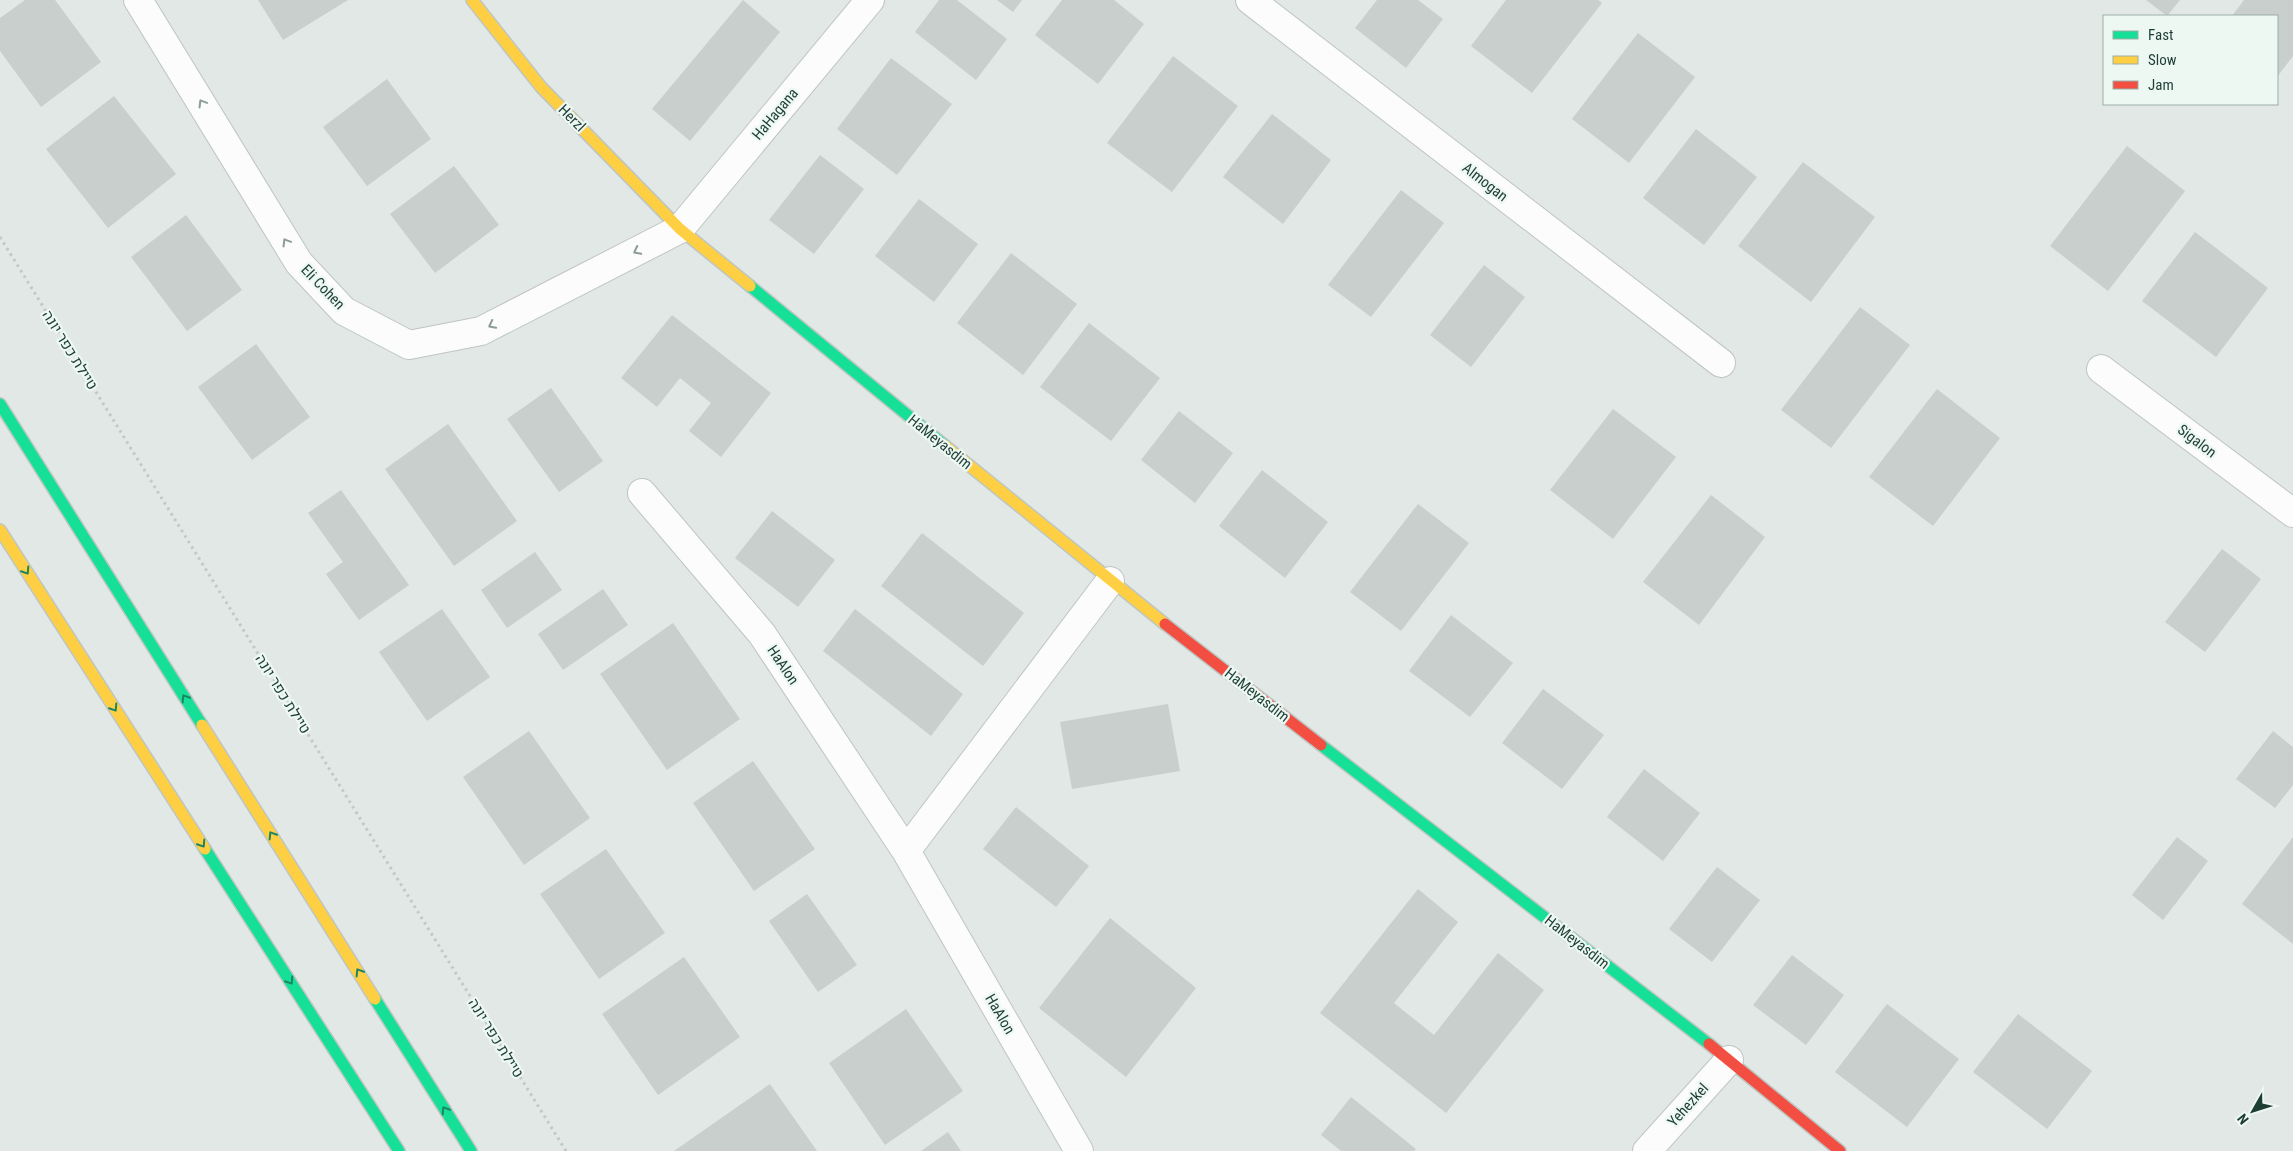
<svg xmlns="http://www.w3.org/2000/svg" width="2293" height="1151" font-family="'Roboto Condensed',Heebo,sans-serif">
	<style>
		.building { fill: #c8cfcc }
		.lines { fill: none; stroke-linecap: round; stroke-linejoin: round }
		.street-casing { stroke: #bec5c2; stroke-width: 30 }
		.fast-casing { stroke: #bdc6c3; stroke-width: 14 }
		.slow-casing { stroke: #bdc6c3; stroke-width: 14 }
		.jam-casing { stroke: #bdc6c3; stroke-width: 14 }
		.path { stroke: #bfc9c6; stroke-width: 3; stroke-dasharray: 2.5 4; stroke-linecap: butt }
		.street { stroke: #fbfcfb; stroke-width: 28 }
		.fast { stroke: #16e098; stroke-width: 11 }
		.slow { stroke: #ffcf43; stroke-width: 11 }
		.jam { stroke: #f24e42; stroke-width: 11 }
		.oneway { stroke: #8c9c98 }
		.oneway2 { stroke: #1a8662 }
		.labels { text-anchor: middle; stroke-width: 4.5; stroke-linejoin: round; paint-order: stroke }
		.street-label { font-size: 15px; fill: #1d3d35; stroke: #eef8f3 }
	</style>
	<rect width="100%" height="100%" fill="#e2e8e5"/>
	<path class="building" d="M25,0H55L101,62L41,107L0,51V18Z
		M258,0H348L283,40Z
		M743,0L780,32L690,141L652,109Z
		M939,0H957L1007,39L976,80L915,32Z
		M997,0H1022L1013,12Z
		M1062,0H1114L1144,24L1098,84L1035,35Z
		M1377,0H1418L1443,19L1406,68L1355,28Z
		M1506,0H1598L1602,3L1532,93L1471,46Z
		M2146,0H2180L2167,16Z
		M2244,0H2293V56L2277,77V16H2232Z
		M1638,33L1695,77L1629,163L1572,119Z
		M1173,56L1238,106L1172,192L1107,143Z
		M891,58L952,104L897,175L837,129Z
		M387,79L431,139L367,186L323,127Z
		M114,96L176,174L108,228L46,149Z
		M1272,114L1331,160L1283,224L1223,177Z
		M1696,129L1757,177L1704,245L1643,198Z
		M2127,146L2185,191L2108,291L2050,246Z
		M820,155L864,189L814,254L769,220Z
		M1803,162L1875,217L1811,302L1738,246Z
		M454,166L499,225L435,273L390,214Z
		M1401,190L1444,223L1371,317L1328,285Z
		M919,199L978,244L934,302L875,256Z
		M186,215L242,290L187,331L131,257Z
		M2195,232L2268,288L2216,357L2142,301Z
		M1011,253L1077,304L1023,375L957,323Z
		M1484,265L1525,297L1471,367L1430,335Z
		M1860,307L1910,345L1831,448L1781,410Z
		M672,315L771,393L721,457L689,431L711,403L680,378L657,407L621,378Z
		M1089,323L1160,378L1111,441L1040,387Z
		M256,344L310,417L252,460L198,387Z
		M551,388L603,461L559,492L507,419Z
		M1937,389L2000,438L1933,526L1869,477Z
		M1613,409L1676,457L1613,539L1550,490Z
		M1179,411L1233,453L1195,503L1141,460Z
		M448,424L517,521L454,566L385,469Z
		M1262,470L1328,522L1285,578L1219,526Z
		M341,490L409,585L359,620L326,574L343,562L308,513Z
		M1711,495L1765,537L1699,625L1643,582Z
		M1418,504L1469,543L1401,631L1350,592Z
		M772,511L835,560L798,607L735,558Z
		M922,533L1024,613L983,666L881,586Z
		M2222,549L2261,579L2205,652L2165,622Z
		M535,552L562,590L507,628L481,590Z
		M603,589L628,625L563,670L538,634Z
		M442,609L490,677L427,721L379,652Z
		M855,609L963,694L931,736L823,651Z
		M1451,615L1513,663L1470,717L1409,671Z
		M673,623L740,719L667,770L600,674Z
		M1543,689L1604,735L1562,789L1502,743Z
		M1168,704L1180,771L1072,789L1060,722Z
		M529,731L590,818L524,865L463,777Z
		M2273,731L2293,747V785L2275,808L2236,779Z
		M753,761L815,849L754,891L693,803Z
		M1644,769L1700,813L1663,861L1607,817Z
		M1016,807L1089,866L1056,907L983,849Z
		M2177,837L2208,861L2163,920L2132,895Z
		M2293,837V944L2242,904Z
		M606,849L665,933L599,979L540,894Z
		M1717,867L1760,900L1712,962L1669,929Z
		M1418,889L1458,922L1394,1003L1434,1035L1498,953L1544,990L1446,1113L1320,1013Z
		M807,894L857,965L818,992L769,921Z
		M1110,918L1196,988L1126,1077L1039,1008Z
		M1792,955L1844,995L1806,1045L1753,1005Z
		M684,957L740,1037L658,1095L602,1014Z
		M1887,1004L1959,1059L1907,1127L1835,1072Z
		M906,1009L963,1091L885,1145L829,1063Z
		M2018,1014L2092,1071L2047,1129L1973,1072Z
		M770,1084L817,1151H674Z
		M1351,1097L1416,1149L1414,1151H1341L1321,1135Z
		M948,1132L961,1151H921Z"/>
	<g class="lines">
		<g class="street-casing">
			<path id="street" d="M138,0L299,263L344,311L409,345L481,331L680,229L870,0
				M1250,0L1721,363
				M2101,369L2293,513
				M642,493L762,634L906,851L1079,1151
				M906,851L1110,581
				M1647,1151L1729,1060"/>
		</g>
		<g class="fast-casing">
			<path id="fast" d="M750,286L944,445
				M0,404L202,725
				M1321,745L1709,1044
				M205,849L399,1151
				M375,999L471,1151"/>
		</g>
		<g class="slow-casing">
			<path id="slow" d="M472,0L541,87L680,229L750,286
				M944,445L1165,624
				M0,530L205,849
				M202,725L375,999"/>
		</g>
		<g class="jam-casing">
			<path id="jam" d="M1165,624L1321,745
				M1709,1044L1840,1151"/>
		</g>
		<path class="path" d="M0,237L566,1151"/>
		<use href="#street" class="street"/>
		<use href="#fast" class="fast"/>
		<use href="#slow" class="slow"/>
		<use href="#jam" class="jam"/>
	</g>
	<defs><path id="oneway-chevron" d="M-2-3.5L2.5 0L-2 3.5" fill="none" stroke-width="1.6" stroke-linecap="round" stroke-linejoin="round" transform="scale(1.25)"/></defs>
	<g class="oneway">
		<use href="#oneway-chevron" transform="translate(202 103) rotate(-121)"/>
		<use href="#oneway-chevron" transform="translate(286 242) rotate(-121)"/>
		<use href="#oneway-chevron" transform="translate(637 251) rotate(153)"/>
		<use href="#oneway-chevron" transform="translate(492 325) rotate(153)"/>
	</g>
	<g class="oneway2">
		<use href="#oneway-chevron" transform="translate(26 571) rotate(57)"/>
		<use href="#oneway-chevron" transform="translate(185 698) rotate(-122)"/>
		<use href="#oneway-chevron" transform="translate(114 708) rotate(57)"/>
		<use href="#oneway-chevron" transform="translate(272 835) rotate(-122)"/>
		<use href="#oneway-chevron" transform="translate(202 844) rotate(57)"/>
		<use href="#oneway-chevron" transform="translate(359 972) rotate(-122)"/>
		<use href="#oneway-chevron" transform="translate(290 981) rotate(57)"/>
		<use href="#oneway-chevron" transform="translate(445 1110) rotate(-122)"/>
	</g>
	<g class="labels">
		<g class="street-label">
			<text transform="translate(775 114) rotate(-50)" y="5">HaHagana</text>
			<text transform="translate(572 118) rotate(45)" y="5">Herzl</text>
			<text transform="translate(1485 182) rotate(38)" y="5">Almogan</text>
			<text transform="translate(323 287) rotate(46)" y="5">Eli Cohen</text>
			<text transform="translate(70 350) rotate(58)" y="5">טיילת כפר יונה</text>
			<text transform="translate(2197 441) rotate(37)" y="5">Sigalon</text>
			<text transform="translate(940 442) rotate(39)" y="5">HaMeyasdim</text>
			<text transform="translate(783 665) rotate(56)" y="5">HaAlon</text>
			<text transform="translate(283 694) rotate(58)" y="5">טיילת כפר יונה</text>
			<text transform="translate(1257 695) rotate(38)" y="5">HaMeyasdim</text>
			<text transform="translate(1577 942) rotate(38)" y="5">HaMeyasdim</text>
			<text transform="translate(1000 1014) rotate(60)" y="5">HaAlon</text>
			<text transform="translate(496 1038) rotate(58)" y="5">טיילת כפר יונה</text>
			<text transform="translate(1688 1105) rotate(-48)" y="5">Yehezkel</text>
		</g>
	</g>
	<rect x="2103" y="15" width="175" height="90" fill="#eef8f3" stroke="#9aada7"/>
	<rect x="2113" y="31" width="25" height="8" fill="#16e098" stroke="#9aada7"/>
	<text x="2148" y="40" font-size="15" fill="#1d3d35">Fast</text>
	<rect x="2113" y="56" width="25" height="8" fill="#ffcf43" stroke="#9aada7"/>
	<text x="2148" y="65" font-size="15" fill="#1d3d35">Slow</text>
	<rect x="2113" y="81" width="25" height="8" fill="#f24e42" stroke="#9aada7"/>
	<text x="2148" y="90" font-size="15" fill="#1d3d35">Jam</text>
	<g transform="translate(2253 1111) rotate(231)" stroke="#eef8f3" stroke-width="4" paint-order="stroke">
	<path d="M0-4L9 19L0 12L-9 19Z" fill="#1d3d35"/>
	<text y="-8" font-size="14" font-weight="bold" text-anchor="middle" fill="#1d3d35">N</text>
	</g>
</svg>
